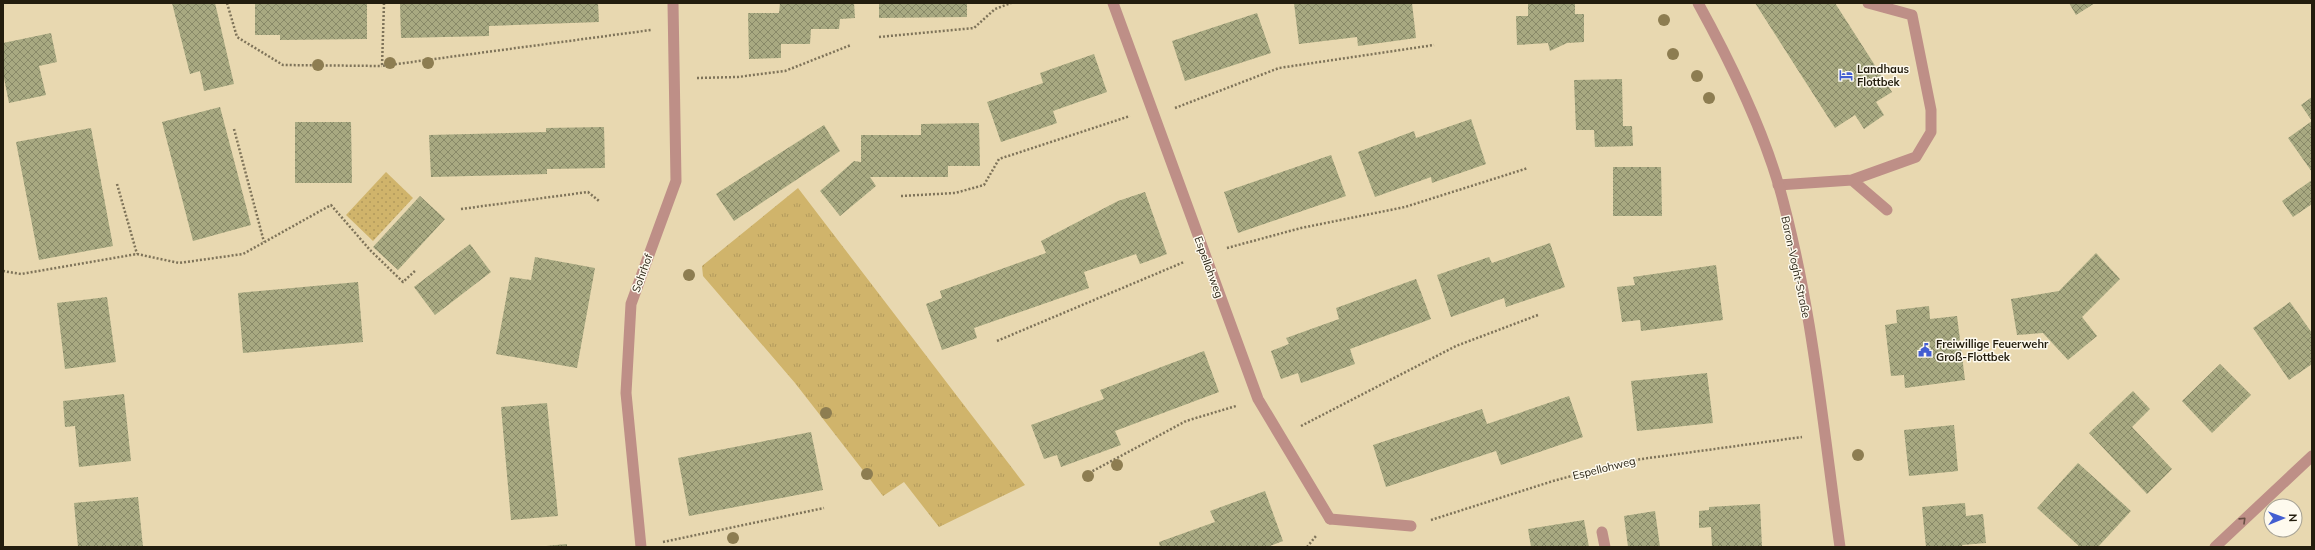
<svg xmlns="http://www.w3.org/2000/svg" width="2315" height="550" font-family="Mulish,sans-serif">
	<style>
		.grass { fill: url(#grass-tufts) }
		.park { fill: url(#park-dots) }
		.building { fill: url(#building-cross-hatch) }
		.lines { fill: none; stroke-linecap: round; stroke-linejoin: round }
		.path { stroke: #7e7359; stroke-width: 2.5; stroke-dasharray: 2 2; stroke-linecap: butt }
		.service { stroke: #be8f87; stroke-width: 11 }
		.minor { stroke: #be8f87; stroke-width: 11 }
		.tertiary { stroke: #be8f87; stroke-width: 11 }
		.tree { fill: #8d7d51 }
		.oneway { stroke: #695044 }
		.labels { text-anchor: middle; stroke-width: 3; stroke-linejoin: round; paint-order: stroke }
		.poi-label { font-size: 11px; font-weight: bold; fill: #231d0e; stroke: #fefaee; text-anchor: start }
		.street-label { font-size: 11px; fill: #231d0e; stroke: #fefaee }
	</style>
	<defs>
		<pattern id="grass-tufts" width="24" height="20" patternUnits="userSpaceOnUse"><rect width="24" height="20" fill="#d0b46b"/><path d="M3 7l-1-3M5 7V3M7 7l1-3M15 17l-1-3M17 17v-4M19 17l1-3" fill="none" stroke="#b29a5c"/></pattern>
		<pattern id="park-dots" width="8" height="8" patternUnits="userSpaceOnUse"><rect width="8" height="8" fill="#d0b46b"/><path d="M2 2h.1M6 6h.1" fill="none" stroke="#b29a5c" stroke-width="1.8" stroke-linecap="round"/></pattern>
		<pattern id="building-cross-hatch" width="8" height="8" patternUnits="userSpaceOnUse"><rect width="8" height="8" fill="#a8a981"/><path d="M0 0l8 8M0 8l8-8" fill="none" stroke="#888968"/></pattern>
	</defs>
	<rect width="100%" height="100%" fill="#e8d8b0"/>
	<path class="grass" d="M798,188L1025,485L939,527L904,482L883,496L795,383L703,276L702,266Z"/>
	<path class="park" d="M386,172L413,198L373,241L346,215Z"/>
	<path class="building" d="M172,3H215L234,84L204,91L200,71L190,74Z
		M255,3H367V39L280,40V35H255Z
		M400,3H598L599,22L489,26V36L401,38Z
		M780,3H854L855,18L840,19L839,29H811L810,44H781V58L749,59L748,13H779Z
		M879,3H967V17L879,18Z
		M1294,3H1412L1416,38L1358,46L1357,37L1299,44Z
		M1528,3H1575V14H1584V42L1567,43L1550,51L1548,43L1517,45L1516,16H1528Z
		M1755,3H1835L1892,92L1876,102L1884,115L1864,129L1855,115L1835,128Z
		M2069,3H2095L2076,15Z
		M1257,13L1271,53L1185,81L1172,41Z
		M51,33L57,62L39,66L46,95L9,103L3,73V43Z
		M1094,54L1107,92L1053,111L1057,123L1001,142L987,102L1043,83L1040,73Z
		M1622,79L1623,126H1632L1633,146L1595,147L1594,130H1576L1574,80Z
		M2312,97V172L2288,138L2312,121L2301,105Z
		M220,107L251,225L193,241L162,122Z
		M1471,119L1486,164L1432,183L1431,177L1375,197L1358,152L1414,131L1416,138Z
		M295,122H351L352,183H295Z
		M979,123L980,166H948V177H870L876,186L840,216L820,191L854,161L861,162V135H921V124Z
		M824,125L840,151L734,221L716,194Z
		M604,127L605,168L547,169V174L431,177L429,135L546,132V128Z
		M91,128L113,246L39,260L16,142Z
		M1331,155L1346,196L1238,233L1224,192Z
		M1613,167H1661L1662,216H1613Z
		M2312,180V204L2293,217L2282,201Z
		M1145,192L1167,254L1140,264L1136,254L1084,272L1089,288L974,328L977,338L942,350L926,304L942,298L940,291L1046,253L1041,241L1118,201Z
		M420,196L445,219L398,270L373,247Z
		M1550,243L1565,287L1506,307L1504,298L1451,317L1437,275L1489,257L1492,263Z
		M470,244L491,272L435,315L414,287Z
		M2096,253L2120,279L2082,317L2097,336L2068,360L2043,333L2017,335L2011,299L2059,291Z
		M535,257L595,268L577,368L496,354L510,277L531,280Z
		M1716,265L1723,320L1641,331L1640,320L1622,322L1617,287L1635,285L1633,277Z
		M1416,279L1431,319L1350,349L1355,364L1301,383L1298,373L1281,379L1271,351L1289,344L1286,338L1339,319L1336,308Z
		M358,282L363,342L243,353L238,293Z
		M107,297L116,362L65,369L57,303Z
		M2290,302L2312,333V364L2289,380L2253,328Z
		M1929,306L1930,319L1957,316L1965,380L1905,388L1904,375L1891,376L1885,325L1897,323L1896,310Z
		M1204,351L1219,392L1115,431L1121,445L1061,467L1057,455L1044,459L1031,425L1104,399L1100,390Z
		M2220,364L2251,395L2212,433L2182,401Z
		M1707,373L1713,423L1637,431L1631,381Z
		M2133,391L2150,409L2132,427L2172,469L2147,494L2089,433Z
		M124,394L131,461L79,467L75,426L65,427L63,401Z
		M1569,396L1583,437L1501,465L1496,451L1386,487L1373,445L1482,409L1487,424Z
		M547,403L558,516L511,520L501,407Z
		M1954,425L1958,471L1909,476L1904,430Z
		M811,432L823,490L689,516L678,458Z
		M2078,463L2131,511L2098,547H2080L2037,508Z
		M1265,491L1283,541L1267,547H1160L1159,542L1215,522L1210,511Z
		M138,497L143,547H78L74,503Z
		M1965,503L1966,516L1983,514L1986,543L1962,545L1963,547H1926L1922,507Z
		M1760,504L1762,547H1712L1711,527L1699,528V511L1709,510V507Z
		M1655,511L1660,547H1628L1624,516Z
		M1584,520L1589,547H1531L1528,529Z
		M567,544V547H547L546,546Z"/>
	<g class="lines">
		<path class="path" d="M227,3L237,37L283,65L382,66
			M384,3L382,66L651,30
			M879,37L974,28L995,9L1011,3
			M697,78L738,77L785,71L851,45
			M1175,108L1279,68L1434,45
			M234,129L264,242
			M117,184L137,254
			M901,196L955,193L984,185L999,159L1130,116
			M461,209L588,192L599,201
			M1227,248L1301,228L1405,207L1528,168
			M3,271L21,274L137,254L179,263L243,254L331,205L370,250L403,282L416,270
			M997,341L1184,262
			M1301,426L1456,346L1538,315
			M1089,473L1186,421L1236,406
			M1431,520L1553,481L1627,461L1802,437
			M663,542L824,508
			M1307,547L1316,536"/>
		<path class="service" d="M1852,180L1916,157L1931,132V110L1912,15L1868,3
			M1778,185L1852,180L1887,210
			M1330,519L1411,526
			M1602,532L1605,547"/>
		<path class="minor" d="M1113,3L1258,399L1330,519
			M641,547L626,393L631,304L676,181L673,3
			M2215,547L2312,456"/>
		<path class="tertiary" d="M1698,3C1730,61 1760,122 1779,186C1812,303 1823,427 1840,547"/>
	</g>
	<g class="tree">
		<circle cx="1664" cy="20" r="6"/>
		<circle cx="1673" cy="54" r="6"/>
		<circle cx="390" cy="63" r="6"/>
		<circle cx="428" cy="63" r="6"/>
		<circle cx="318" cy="65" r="6"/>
		<circle cx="1697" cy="76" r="6"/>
		<circle cx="1709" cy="98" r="6"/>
		<circle cx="689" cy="275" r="6"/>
		<circle cx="826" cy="413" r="6"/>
		<circle cx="1858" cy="455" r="6"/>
		<circle cx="1117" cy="465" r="6"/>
		<circle cx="867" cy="474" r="6"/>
		<circle cx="1088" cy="476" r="6"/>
		<circle cx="733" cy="538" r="6"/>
	</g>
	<defs><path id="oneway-chevron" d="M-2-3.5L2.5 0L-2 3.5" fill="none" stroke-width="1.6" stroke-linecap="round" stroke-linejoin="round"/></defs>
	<use class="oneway" href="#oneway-chevron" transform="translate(2243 520) rotate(-44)"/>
	<defs>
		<g id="hotel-bare" transform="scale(1.08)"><path d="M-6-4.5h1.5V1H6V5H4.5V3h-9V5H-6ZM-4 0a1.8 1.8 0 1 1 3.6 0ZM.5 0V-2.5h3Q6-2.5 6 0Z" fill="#435ed1" stroke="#fefaee" stroke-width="2.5" paint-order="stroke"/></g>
		<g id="civic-bare" transform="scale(1.08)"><path d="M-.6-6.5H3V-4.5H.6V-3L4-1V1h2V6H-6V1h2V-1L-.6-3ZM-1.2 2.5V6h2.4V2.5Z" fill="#435ed1" stroke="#fefaee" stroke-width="2.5" paint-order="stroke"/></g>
	</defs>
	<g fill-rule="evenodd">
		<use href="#hotel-bare" x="1846" y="75"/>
		<use href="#civic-bare" x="1925" y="350"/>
	</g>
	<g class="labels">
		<g class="poi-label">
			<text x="1857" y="73">Landhaus<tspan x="1857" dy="13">Flottbek</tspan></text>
			<text x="1936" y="348">Freiwillige Feuerwehr<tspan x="1936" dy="13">Groß-Flottbek</tspan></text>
		</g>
		<g class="street-label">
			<text transform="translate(1209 267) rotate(70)" y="4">Espellohweg</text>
			<text transform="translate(1796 267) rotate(78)" y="4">Baron-Voght-Straße</text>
			<text transform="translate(642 273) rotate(-70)" y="4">Sohrhof</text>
			<text transform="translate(1604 468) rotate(-14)" y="4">Espellohweg</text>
		</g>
	</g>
	<rect width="2315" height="550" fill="none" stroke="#231d0e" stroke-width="8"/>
	<g transform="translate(2283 518) rotate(89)"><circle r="19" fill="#fefaee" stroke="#a6a294"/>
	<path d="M0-3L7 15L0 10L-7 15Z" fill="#435ed1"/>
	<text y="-6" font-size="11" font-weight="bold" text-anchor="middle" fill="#231d0e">N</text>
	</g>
</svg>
